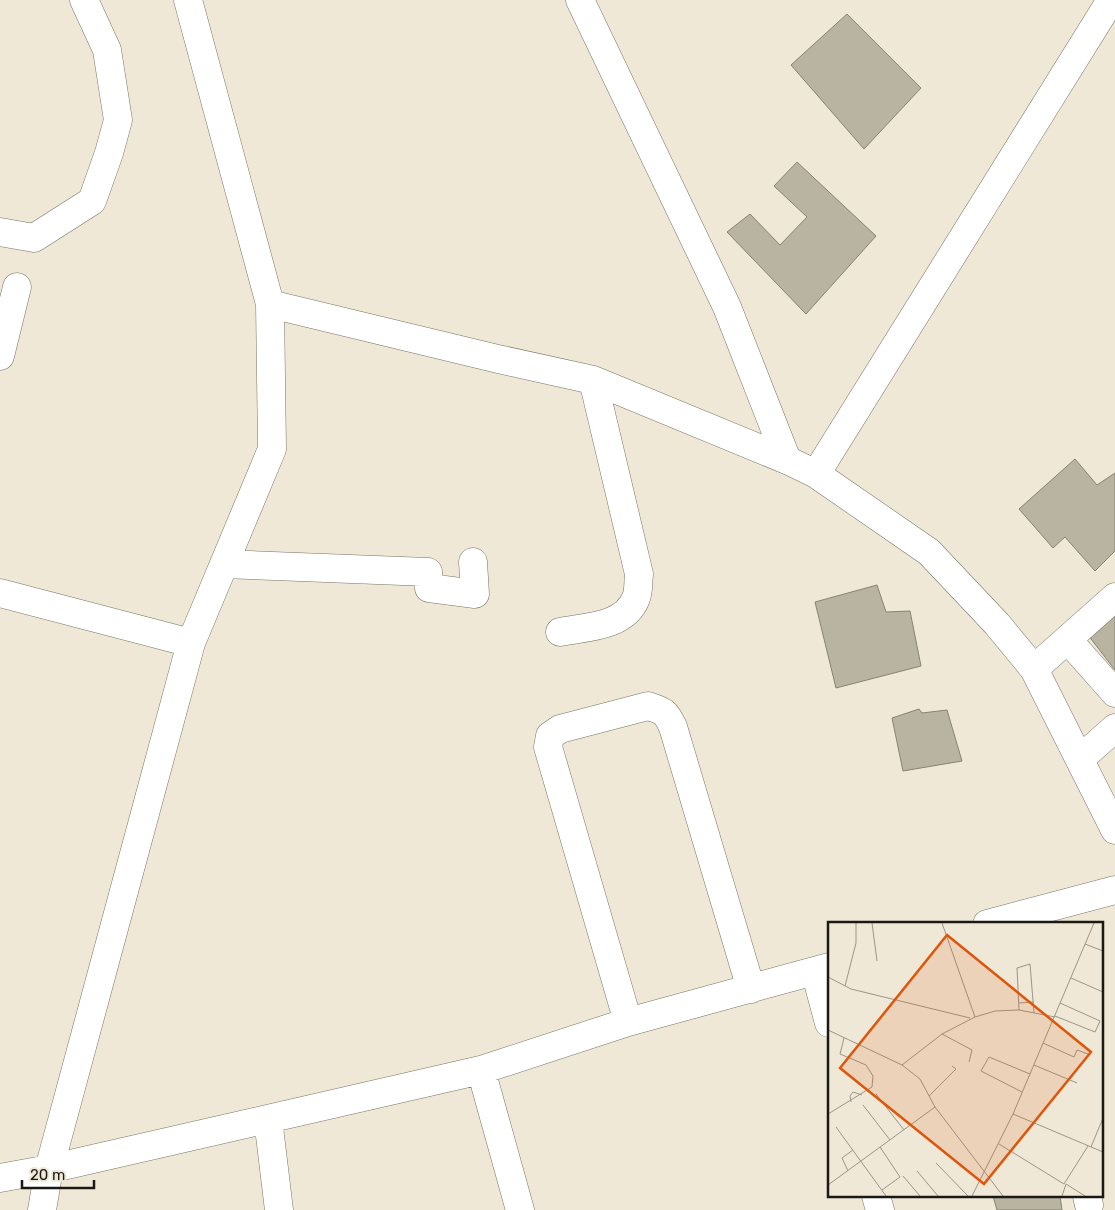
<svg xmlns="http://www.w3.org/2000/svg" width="1115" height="1210" font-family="Rubik,sans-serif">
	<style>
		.building { fill: #b9b3a1; stroke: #888271 }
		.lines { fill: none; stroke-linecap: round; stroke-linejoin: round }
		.minor-casing { stroke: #797363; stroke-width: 29 }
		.minor { stroke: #fff; stroke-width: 28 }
		.inset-road { fill: none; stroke: #9a9588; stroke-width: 1 }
		.view { fill: #de560c; fill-opacity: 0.15; stroke: #de560c; stroke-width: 2.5 }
		.inset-edge { fill: none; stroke: #1b1913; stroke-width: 2.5 }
	</style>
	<rect width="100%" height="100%" fill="#efe8d6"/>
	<path class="building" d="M847,14L921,88L864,149L791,65Z
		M797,162L876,236L806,314L727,232L750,214L780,245L807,217L774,186Z
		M1075,459L1097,485L1115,473V551L1095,571L1065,537L1053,548L1019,509Z
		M877,585L886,612L910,611L921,666L836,688L815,602Z
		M1115,610V670L1088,635Z
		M919,709L922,713L947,710L962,761L903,771L892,718Z
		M993,1196H1060L1062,1210H997Z"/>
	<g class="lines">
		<g class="minor-casing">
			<path id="minor" d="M580,0L727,307L787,460
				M0,232L34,238L92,201L109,153L118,120L107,50L84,0
				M270,304L498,359L593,380L787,460L816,474L929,552L997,624L1034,669L1115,830
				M0,356L17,287
				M816,474L1111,0
				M224,564L428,572L429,588L475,594L473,562
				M0,593L191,643
				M560,632C586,627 625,627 636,598C639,591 638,581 639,574L593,380
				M1068,640L1115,693
				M1034,669L1115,597
				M1080,759L1115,728
				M987,924L1115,890
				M815,971L829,1023
				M628,1022L548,747L550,736L560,729L648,706C664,711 666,712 673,727L751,989
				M481,1070L520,1210
				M268,1119L279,1210
				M0,1178L49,1169L481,1070L628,1022L829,967
				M876,1196L880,1210
				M1087,1196L1089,1205
				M42,1210L49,1169L191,643L272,449L270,304L188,0"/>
		</g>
		<use href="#minor" class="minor"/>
	</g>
	<g transform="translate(828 922)">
		<rect width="275" height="275" fill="#efe8d6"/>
		<path class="inset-road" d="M44,1L49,39M114,1L147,95M257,22L275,29M0,55L23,67L142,96M243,56L275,70M17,64L28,21V1M191,81L206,80M191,88L189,46L202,42L206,91M227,94L267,110L272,99L232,81M0,108L74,143L92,157L107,185L175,274M114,112L144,128L141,140M215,121L246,135L249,128L260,132M74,143L114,112L147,95L167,89L191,88L227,95M206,143L249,161M194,170L153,149L161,135L202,152M48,172L76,208M101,174L128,147L124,144M23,180L22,174L25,170L34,173M35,183L62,218M0,192L44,165L45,154L38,143L12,132L16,116M185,192L275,230M8,205L58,274M171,222L236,262L260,224M52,225L72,255L54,268M263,225L275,196M108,241L140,274M20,249L14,236L25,228M89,249L110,274M75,254L92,274M0,263L107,185M144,274L185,192L266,1M234,274L238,262L257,274"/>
		<path class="view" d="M119,13L263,130L156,262L12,146Z"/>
		<rect width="275" height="275" class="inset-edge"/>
	</g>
	<path d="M22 1180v8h72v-8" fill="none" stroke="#1b1913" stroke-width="2.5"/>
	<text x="30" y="1180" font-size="15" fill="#1b1913" stroke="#efe8d6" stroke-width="4" paint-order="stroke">20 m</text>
</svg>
